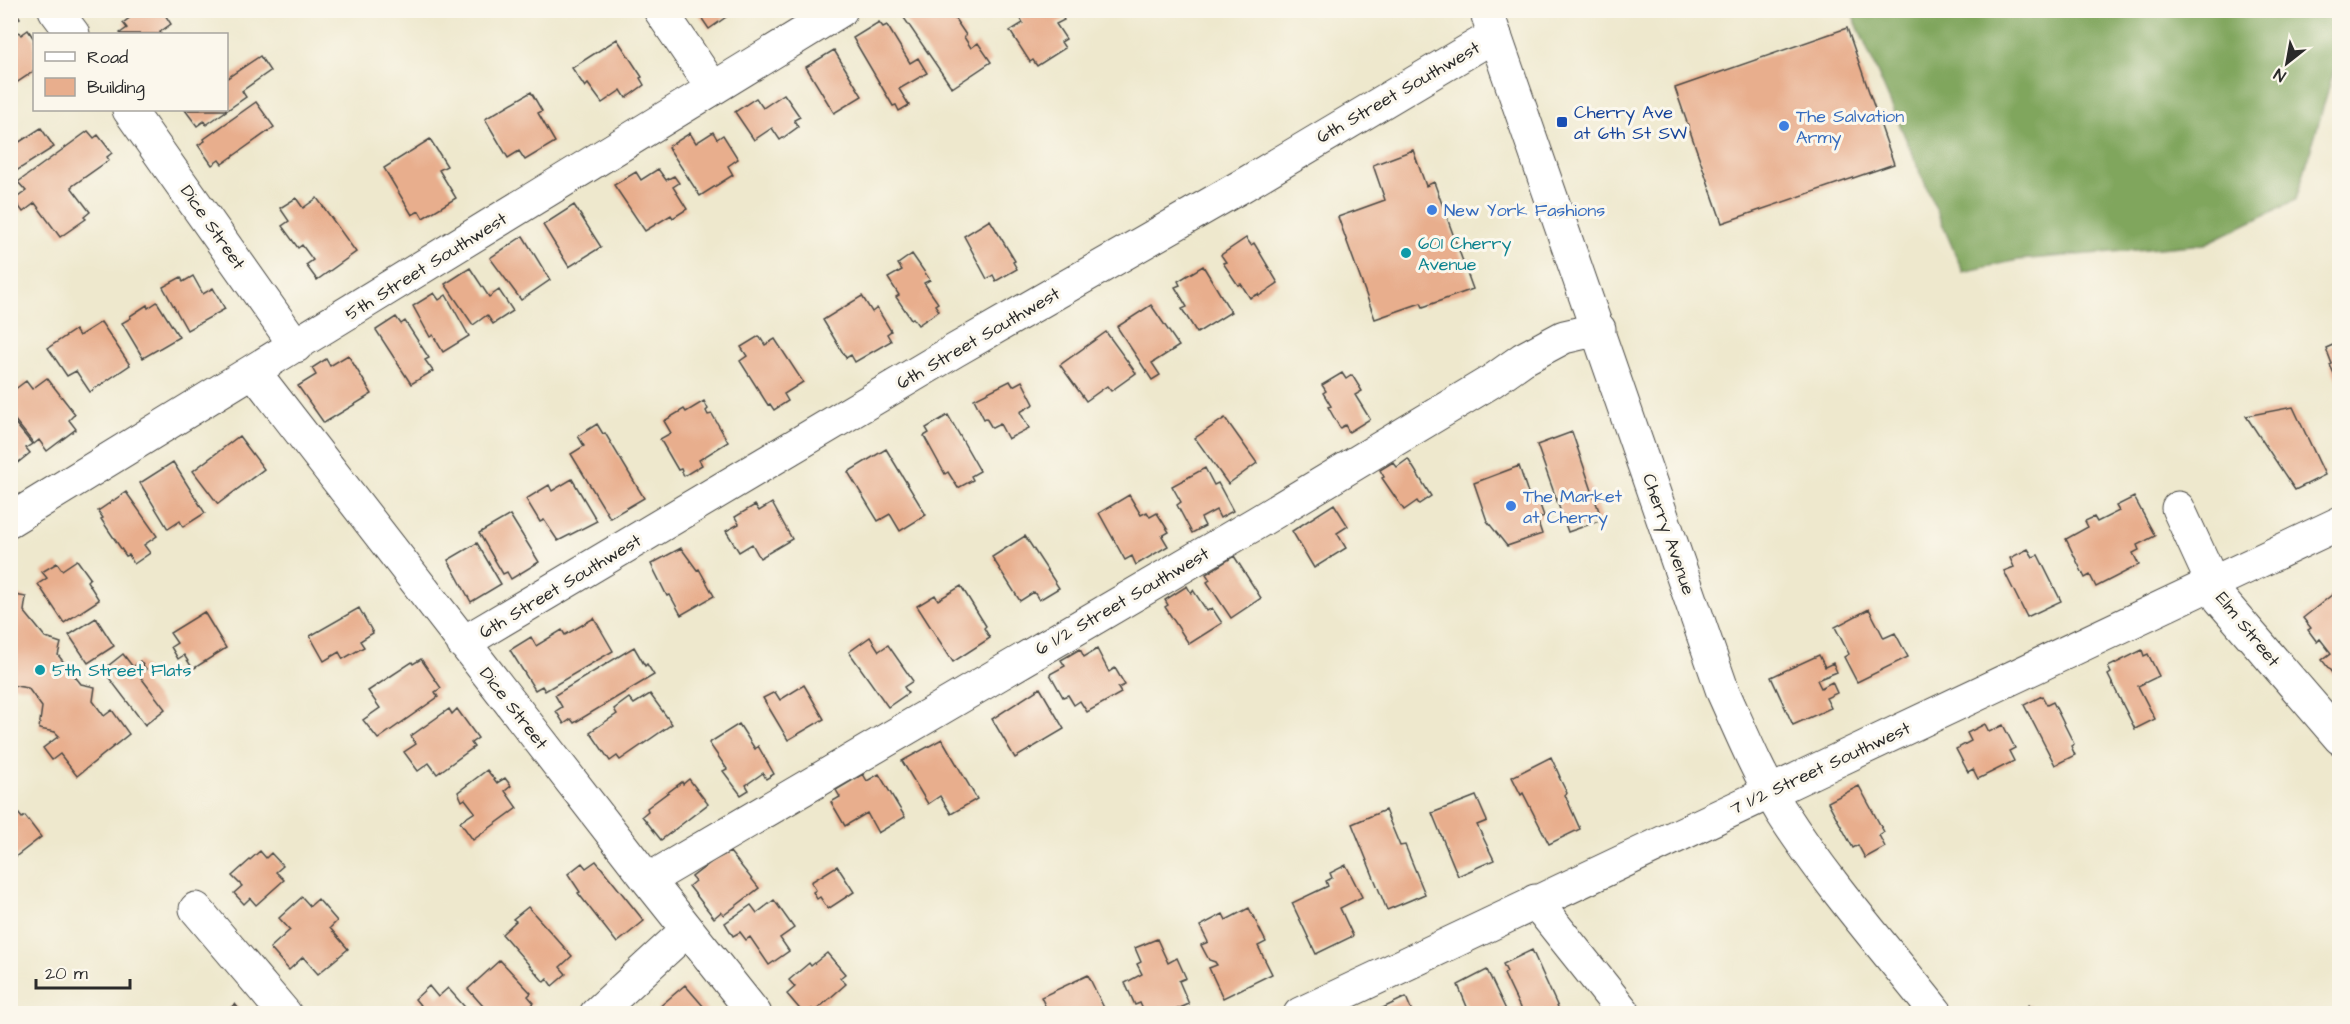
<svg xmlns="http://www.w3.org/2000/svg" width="2350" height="1024" font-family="'Architects Daughter',sans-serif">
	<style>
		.forest { fill: #80a65d; stroke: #566844; stroke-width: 1.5 }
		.building { fill: #e8ae8d }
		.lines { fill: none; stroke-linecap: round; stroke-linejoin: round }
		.minor-casing { stroke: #484743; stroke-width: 35 }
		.secondary-casing { stroke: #484743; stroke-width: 35 }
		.minor { stroke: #fff; stroke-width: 33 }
		.secondary { stroke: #fff; stroke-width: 33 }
		.transit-dot { fill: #1a4fb4; stroke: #fbf7ec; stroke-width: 2 }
		.shop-dot { fill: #3f7fe0; stroke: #fbf7ec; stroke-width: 2 }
		.culture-dot { fill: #0f9aa8; stroke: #fbf7ec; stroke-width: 2 }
		.labels { text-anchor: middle; stroke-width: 6; stroke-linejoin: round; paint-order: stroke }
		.street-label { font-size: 18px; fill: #2b2b2b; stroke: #fbf7ec }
		.transit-label { font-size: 18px; fill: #164399; stroke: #fbf7ec; text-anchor: start }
		.shop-label { font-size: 18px; fill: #366cbe; stroke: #fbf7ec; text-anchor: start }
		.culture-label { font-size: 18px; fill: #0d838f; stroke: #fbf7ec; text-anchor: start }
	</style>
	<rect width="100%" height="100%" fill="#fbf7ec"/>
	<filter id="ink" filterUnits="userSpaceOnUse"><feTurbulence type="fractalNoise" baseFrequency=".0167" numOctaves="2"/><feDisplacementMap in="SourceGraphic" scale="12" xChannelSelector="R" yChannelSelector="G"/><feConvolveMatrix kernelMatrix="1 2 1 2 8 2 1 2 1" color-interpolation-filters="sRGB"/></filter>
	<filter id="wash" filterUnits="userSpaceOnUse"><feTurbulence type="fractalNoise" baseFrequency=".008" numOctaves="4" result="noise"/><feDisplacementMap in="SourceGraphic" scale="24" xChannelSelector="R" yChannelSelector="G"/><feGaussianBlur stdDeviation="1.35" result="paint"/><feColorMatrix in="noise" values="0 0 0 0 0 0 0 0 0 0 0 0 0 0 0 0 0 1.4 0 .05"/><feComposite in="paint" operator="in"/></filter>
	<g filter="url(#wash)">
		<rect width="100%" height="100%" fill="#eee8cd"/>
		<path class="forest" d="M1851,11H2339V53L2296,200L2205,244L2018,260L1963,272Z"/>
		<g id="blocks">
			<path class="building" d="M10,10H15L20,18L14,22L17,26L10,30Z
				M140,10H162L171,24L160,32L161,34H121L120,33L127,28L123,23Z
				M696,10H736L709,29Z
				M905,10H949L966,35L964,37L971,48L978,43L991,62L952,88L904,18L908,15Z
				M1031,10L1036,16L1045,10H1058L1064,20L1056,24L1066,39L1061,42L1065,48L1037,66L1033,60L1030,62L1010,31L1023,23L1020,17Z
				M879,22L883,27L887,25L910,63L918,58L927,73L899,89L909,105L899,111L896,105L893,106L853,38Z
				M1847,28L1894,164L1722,223L1675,88Z
				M28,30L34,39V71L10,87V38L19,32L21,35Z
				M617,39L642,77L640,78L644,85L626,98L621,90L602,103L588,84L585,87L572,68Z
				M834,50L862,96L834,113L806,67Z
				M260,56L270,71L242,91L246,97L206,125L204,121L197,126L185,110H226V79Z
				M531,92L542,111L538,113L555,142L525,160L519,151L508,158L485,119Z
				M784,94L800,117L794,120L798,127L780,140L772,128L754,140L735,112L756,98L763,108Z
				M256,102L274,127L222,164L219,160L212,165L198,145L205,141L204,139Z
				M41,128L54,147L10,175V148Z
				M88,131L94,138L98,135L112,153L107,157L109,160L71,187L90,212L84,217L86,219L60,237L35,203L23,212L14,200L26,191L18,182Z
				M713,132L717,139L723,135L738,159L728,166L733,175L700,196L668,147L690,133L696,143Z
				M430,139L447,166L439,170L456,198L423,218L419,211L412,215L384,168Z
				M1413,150L1426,186L1434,182L1473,289L1423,307L1421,303L1375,319L1338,217L1385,200L1373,165Z
				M658,169L666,180L674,176L679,183L673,187L687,209L673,218L671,215L645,231L614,185L636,172L641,180Z
				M296,198L303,208L317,198L356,252L317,280L306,265L313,260L302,245L298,248L282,226L289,221L280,208Z
				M574,205L601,247L569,267L543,225Z
				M990,220L1015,261L1013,262L1017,269L996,281L993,275L987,279L964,236Z
				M523,236L550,280L521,300L490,258Z
				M1246,238L1251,245L1254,243L1278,283L1259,296L1258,294L1250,298L1241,284L1238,285L1223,263L1226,262L1221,255Z
				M912,254L930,280L924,283L938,303L935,305L939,311L918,325L913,318L911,319L896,297L899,295L888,278L902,270L898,264Z
				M1203,266L1231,312L1197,333L1182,309L1187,307L1175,287L1180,285L1178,281Z
				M470,268L489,297L499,290L513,311L493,324L487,315L473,325L445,284Z
				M193,276L203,294L213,288L225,309L187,330L163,287L181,277L183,282Z
				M434,293L439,300L446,295L469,336L443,352L433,335L430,337L413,306Z
				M862,296L872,312L877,308L891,331L887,334L891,341L855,362L851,355L846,358L823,320Z
				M157,302L179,337L143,358L122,323L131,318L130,316L147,305L148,308Z
				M1151,305L1179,346L1152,363L1160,375L1152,380L1117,327Z
				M396,317L401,324L405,321L429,358L425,360L433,371L411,384L376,330Z
				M101,322L130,365L90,392L76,371L67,376L48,348L75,330L79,336Z
				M1106,332L1136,373L1111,391L1107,386L1086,401L1060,365Z
				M759,336L765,345L775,339L803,382L784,394L788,401L774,410L770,404L768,405L740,361L747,356L741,347Z
				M2340,342V386L2330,365L2332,364L2326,348Z
				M348,355L372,394L324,423L298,386L316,375L312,368L326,359L330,366Z
				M1342,373L1346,379L1352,375L1362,391L1355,395L1370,419L1349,432L1345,425L1340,428L1328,407L1331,406L1323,393L1326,391L1322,385Z
				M47,378L75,414L69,420L76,429L47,451L39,440L34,444L10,414V393L26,381L32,389Z
				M1010,381L1013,386L1022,381L1034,404L1020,412L1029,428L1008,439L1000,424L992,428L986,418L984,419L974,399Z
				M704,401L708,409L706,411L708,415L712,414L728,442L699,460L702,465L684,476L681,469L678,470L660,439L671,433L664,421L684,409L686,412Z
				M2293,407L2325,475L2295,490L2246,416Z
				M948,415L980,471L971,476L973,480L958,488L948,472L945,474L924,436L929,433L926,428Z
				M10,417L32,444L26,448L30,453L10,469Z
				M1225,418L1257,463L1228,484L1195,438Z
				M597,424L603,434L605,433L644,498L610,518L571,454L584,446L578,436Z
				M1572,432L1602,520L1568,532L1537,445Z
				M239,436L264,469L218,504L193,471Z
				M886,449L926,515L900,531L890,514L878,521L848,472Z
				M1408,459L1431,496L1419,504L1417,501L1404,510L1382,478L1384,477L1380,470L1393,462L1397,467Z
				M173,462L205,513L183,527L180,521L168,529L140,483Z
				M1519,466L1529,496L1536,494L1544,516L1537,519L1542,534L1507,546L1487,521L1474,483Z
				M1205,468L1214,485L1218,483L1233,511L1220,518L1216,510L1201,518L1205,526L1192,533L1177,505L1181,502L1172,486Z
				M572,479L597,521L558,541L544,520L540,522L526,499L549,485L552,491Z
				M126,492L157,536L144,545L150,553L134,564L129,555L126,556L101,519L103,518L98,511Z
				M1129,495L1141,515L1147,512L1150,517L1157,513L1169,532L1162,536L1168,546L1136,565L1132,556L1125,560L1099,513Z
				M2134,497L2155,536L2137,545L2139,550L2133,553L2139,565L2096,587L2090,575L2085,578L2066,539L2088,527L2085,521L2094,517L2097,522L2119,511L2116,506Z
				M772,503L792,539L760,558L752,544L739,552L726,531L739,524L735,517L755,505L759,511Z
				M1334,504L1348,526L1337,533L1346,548L1314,568L1292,531Z
				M510,515L539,562L511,579L507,572L503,574L479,533Z
				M1025,536L1059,588L1039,600L1034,592L1020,601L992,557Z
				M477,543L501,584L471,602L448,560Z
				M681,548L697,570L699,569L714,596L681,615L670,595L667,596L651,564Z
				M2028,549L2033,557L2038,555L2061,601L2027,617L2004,571L2014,567L2010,558Z
				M1234,556L1261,598L1231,618L1207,582L1210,580L1206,574Z
				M77,560L90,578L87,581L99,600L64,623L38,584L47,578L42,572L57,563L62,570Z
				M961,586L986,626L984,628L990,638L953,662L917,606L935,595L938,600Z
				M1187,586L1191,593L1193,590L1207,611L1212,608L1222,623L1189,644L1165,607L1168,605L1165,600Z
				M10,594L26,597L24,611L46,638L61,643L58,655L81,684L95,687L93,701L104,716L112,710L129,734L77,776L60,754L52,760L43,748L59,736L55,732L39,729L42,707L28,688L10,685Z
				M2333,594L2340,602V675L2336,678L2322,660L2331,653L2320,639L2317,642L2308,630L2311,628L2303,618Z
				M359,608L373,633L360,641L364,647L343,659L339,652L324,661L310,636Z
				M1869,609L1884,638L1895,633L1908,657L1857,682L1844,657L1849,654L1835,627Z
				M204,612L226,648L193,669L184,655L178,659L171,647L177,643L170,633Z
				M96,618L114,646L88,663L69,635Z
				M594,618L613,651L545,691L542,686L535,690L510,650L531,637L536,646L562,630L565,635Z
				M870,637L879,651L888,645L913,681L904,687L908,693L888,707L849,652Z
				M634,647L645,666L647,664L654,675L574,723L571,719L564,724L556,711L562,707L555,695Z
				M1080,649L1084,657L1097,649L1109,672L1115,668L1125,685L1118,688L1121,693L1087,712L1080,701L1074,705L1068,695L1063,697L1050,674L1065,666L1061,660Z
				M2142,650L2144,656L2148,654L2159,676L2138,686L2155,719L2135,729L2108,675L2111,673L2108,667Z
				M123,654L133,667L140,661L146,669L139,675L165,709L145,725L103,670Z
				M1819,655L1825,667L1833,663L1837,672L1817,680L1821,688L1832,682L1837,693L1826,698L1831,708L1793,725L1771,677Z
				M421,659L441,688L435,692L438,697L378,739L363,720L380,708L368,691L412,662L413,664Z
				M804,685L824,719L788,740L763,698L775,692L780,700Z
				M1040,688L1064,729L1015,758L992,719Z
				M650,694L672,724L620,760L617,756L610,761L590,732L617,714L614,709L629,698L634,704Z
				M2042,696L2047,705L2053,702L2074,744L2071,746L2075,755L2055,765L2024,705Z
				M449,709L452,714L457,709L478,738L471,743L474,747L437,774L429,763L418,771L404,752L416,744L411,736Z
				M739,724L755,749L758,746L774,774L766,779L763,773L746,785L749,790L741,795L723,771L727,769L709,743Z
				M1985,724L1989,732L2003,725L2015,748L2009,751L2014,761L1978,779L1973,769L1968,772L1956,749L1971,741L1967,733Z
				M942,739L977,799L951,814L940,796L928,804L902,761Z
				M1551,757L1560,777H1559L1567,793L1565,795L1580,829L1549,844L1523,793L1521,795L1512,777Z
				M487,770L497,783L505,778L511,786L505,791L517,808L473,840L460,822L475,812L465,799L462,801L458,792Z
				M863,774L867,781L879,774L905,817L878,833L867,813L845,826L831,802L840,797L836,790Z
				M689,779L708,804L661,840L642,816L648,811L647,808L682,782L683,784Z
				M1859,786L1884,832L1879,835L1885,847L1865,858L1858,845L1853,848L1828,802Z
				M1476,796L1487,821L1477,825L1494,860L1458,876L1432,813Z
				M10,803L22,818L25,816L41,837L10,861Z
				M1385,810L1400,846L1405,845L1425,894L1387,910L1352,824Z
				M260,851L266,858L271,853L283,866L276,872L284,880L256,905L250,898L244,904L234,893L242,886L232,876Z
				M730,852L759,888L724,915L721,912L714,918L689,886L695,881L692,877L714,860Z
				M596,861L644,921L617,943L578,893L580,892L568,874L582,863L586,868Z
				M1346,865L1362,897L1340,908L1353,936L1316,954L1292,903L1328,886L1326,881L1332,878L1330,873Z
				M837,866L854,892L828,909L820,897L817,899L813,892L816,890L811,882Z
				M302,897L310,906L318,899L337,921L330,928L348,949L318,974L303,957L289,970L270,948L290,930L279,918Z
				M774,900L794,928L780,938L789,951L769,965L750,937L746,940L740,932L733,936L725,923L751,905L757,913Z
				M528,907L572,956L560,967L566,974L552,986L547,979L544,982L502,934L516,921L513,919Z
				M1249,908L1266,942L1258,946L1272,974L1223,998L1209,968L1217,965L1215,962L1209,960L1201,945L1208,942L1200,926L1223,914L1226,920Z
				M1157,939L1168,963L1177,958L1186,978L1179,981L1189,1004L1171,1012V1014H1145L1140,1003L1135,1005L1125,983L1142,974L1137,964L1141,962L1135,948Z
				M1532,950L1561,1014H1523L1504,974L1507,972L1503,964Z
				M827,953L845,974L840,978L846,984L814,1012L812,1009L804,1014L787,994L795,987L789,980L809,963L811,966Z
				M500,960L531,993L528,996L534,1003L522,1014H490L468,989Z
				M1487,970L1508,1014H1470L1458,985Z
				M1088,975L1107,1014H1049L1041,997Z
				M685,985L710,1014H663L658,1008Z
				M429,986L438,997L448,988L471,1014H420L424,1010L415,999Z
				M1406,997L1413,1014H1370Z
				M235,1004L243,1014H223Z
				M2029,1005L2034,1012L2042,1007L2047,1014H2019Z"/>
		</g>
	</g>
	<g filter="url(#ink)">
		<use href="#blocks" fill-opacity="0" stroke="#484743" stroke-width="1.5"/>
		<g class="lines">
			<g class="minor-casing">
				<path id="minor" d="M55,10L73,34
					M660,10L713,88
					M129,110L296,346
					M254,372L648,880L755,1014
					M2178,508L2220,599L2340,738
					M10,520L841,10
					M463,643L954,351L1240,187L1495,35
					M648,880L1258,522L1492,381L1523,359L1564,337L1599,329
					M1535,901L1625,1014
					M196,909L285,1014
					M596,1014L687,930
					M1300,1014C1646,849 1994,688 2340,523"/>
			</g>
			<g class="secondary-casing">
				<path id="secondary" d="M1486,10L1723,692C1741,732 1758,773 1781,811C1827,883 1884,947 1937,1014"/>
			</g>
			<use href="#minor" class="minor"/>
			<use href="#secondary" class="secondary"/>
		</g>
	</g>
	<rect class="transit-dot" x="1556" y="116" width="12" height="12" rx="3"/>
	<g class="shop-dot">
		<circle cx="1784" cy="126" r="6"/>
		<circle cx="1432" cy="210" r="6"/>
		<circle cx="1511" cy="506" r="6"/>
	</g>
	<g class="culture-dot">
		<circle cx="1406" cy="253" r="6"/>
		<circle cx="40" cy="670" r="6"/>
	</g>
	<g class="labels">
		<g class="street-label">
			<text transform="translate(1398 92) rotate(-30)" y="6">6th Street Southwest</text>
			<text transform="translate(213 227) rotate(55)" y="6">Dice Street</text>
			<text transform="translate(426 266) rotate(-32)" y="6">5th Street Southwest</text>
			<text transform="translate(978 338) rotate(-30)" y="6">6th Street Southwest</text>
			<text transform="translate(1669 534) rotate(71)" y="6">Cherry Avenue</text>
			<text transform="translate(560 586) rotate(-31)" y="6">6th Street Southwest</text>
			<text transform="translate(1122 601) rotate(-30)" y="6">6 1/2 Street Southwest</text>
			<text transform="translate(2248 629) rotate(51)" y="6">Elm Street</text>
			<text transform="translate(514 708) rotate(52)" y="6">Dice Street</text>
			<text transform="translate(1820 768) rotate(-25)" y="6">7 1/2 Street Southwest</text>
		</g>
		<g class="transit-label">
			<text x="1574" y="118">Cherry Ave<tspan x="1574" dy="21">at 6th St SW</tspan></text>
		</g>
		<g class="shop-label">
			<text x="1796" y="122">The Salvation<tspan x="1796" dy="21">Army</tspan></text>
			<text x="1444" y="216">New York Fashions</text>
			<text x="1523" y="502">The Market<tspan x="1523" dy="21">at Cherry</tspan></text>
		</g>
		<g class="culture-label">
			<text x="1418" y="249">601 Cherry<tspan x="1418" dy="21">Avenue</tspan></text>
			<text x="52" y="676">5th Street Flats</text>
		</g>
	</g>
	<rect width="2350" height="1024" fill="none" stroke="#fbf7ec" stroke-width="36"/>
	<rect x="33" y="33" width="195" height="78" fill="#fbf7ec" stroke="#a8a59f" stroke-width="1.5"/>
	<rect x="45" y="52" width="30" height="9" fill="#ffffff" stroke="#a8a59f" stroke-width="1.5"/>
	<text x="87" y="63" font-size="18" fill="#2b2b2b">Road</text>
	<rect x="45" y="78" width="30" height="18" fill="#e8ae8d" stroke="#a8a59f" stroke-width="1.5"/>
	<text x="87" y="93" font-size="18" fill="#2b2b2b">Building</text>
	<g transform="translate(2287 63) rotate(211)" stroke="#fbf7ec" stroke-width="4.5" paint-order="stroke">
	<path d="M0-4.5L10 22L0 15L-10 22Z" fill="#2b2b2b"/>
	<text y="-9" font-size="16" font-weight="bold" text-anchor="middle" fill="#2b2b2b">N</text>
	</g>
	<path d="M36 979v9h94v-9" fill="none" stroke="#2b2b2b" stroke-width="3"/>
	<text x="45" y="979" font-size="18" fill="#2b2b2b" stroke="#fbf7ec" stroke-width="4.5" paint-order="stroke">20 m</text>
</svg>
